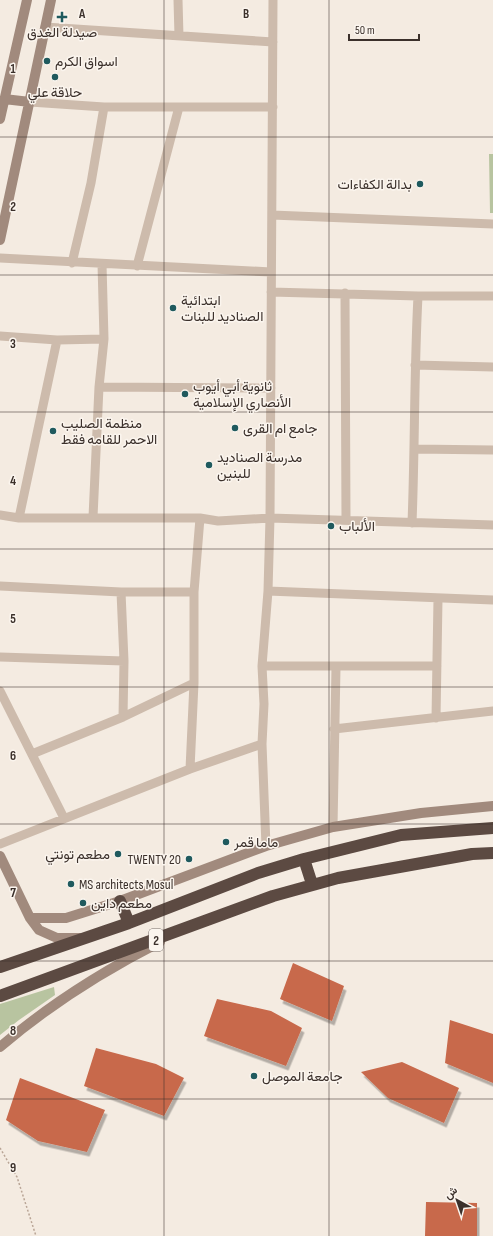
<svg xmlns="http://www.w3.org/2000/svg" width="493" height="1236" font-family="'Sofia Sans Condensed',Vazirmatn,sans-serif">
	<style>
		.green { fill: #b8c4a0 }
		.building { fill: #c8694b; filter: url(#shadow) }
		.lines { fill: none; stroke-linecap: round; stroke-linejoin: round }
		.path { stroke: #b9a596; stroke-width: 1.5; stroke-dasharray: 2 2; stroke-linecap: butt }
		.street { stroke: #cdbbac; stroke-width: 9 }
		.secondary { stroke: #a18a7d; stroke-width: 10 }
		.highway { stroke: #5c4a42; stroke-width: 12 }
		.grid { fill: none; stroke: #3b302b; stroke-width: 1; stroke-opacity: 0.55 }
		.poi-dot { fill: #1f5a5e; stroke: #fbf5ee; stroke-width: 1.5 }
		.labels { text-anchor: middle; stroke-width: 3; stroke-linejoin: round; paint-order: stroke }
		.shield { fill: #fbf5ee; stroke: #756b66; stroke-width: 1 }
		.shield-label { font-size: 13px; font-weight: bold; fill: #3b302b }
		.poi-label { font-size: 14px; fill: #3b302b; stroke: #fbf5ee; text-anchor: start }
		.grid-label { font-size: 13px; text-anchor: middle; font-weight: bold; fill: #3b302b; stroke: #fbf5ee; stroke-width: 3; stroke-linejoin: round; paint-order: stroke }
	</style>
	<defs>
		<filter id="shadow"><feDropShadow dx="2.5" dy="4.5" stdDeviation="0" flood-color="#0004"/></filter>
	</defs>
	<rect width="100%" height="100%" fill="#f4ebe1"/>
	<path class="green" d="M489,154H493V213H490Z
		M54,987L55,995L19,1020L0,1035V1004Z"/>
	<path class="building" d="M293,963L344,986L332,1021L280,999Z
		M217,999L271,1011L302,1028L286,1066L204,1036Z
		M450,1020L493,1034V1083L445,1063Z
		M96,1048L156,1064L184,1078L164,1116L84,1086Z
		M402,1062L459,1088L444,1123L388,1098L361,1072Z
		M20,1078L105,1110L87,1152L38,1141L6,1120Z
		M426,1202L477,1203V1236H425Z"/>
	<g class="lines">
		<path class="path" d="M0,1148L17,1177L36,1236"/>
		<path class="street" d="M178,0L179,36
			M45,27L273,42
			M30,102L104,107H273
			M272,215L493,224
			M0,258L271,272
			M72,263L91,183L104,107
			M137,266L179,107
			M271,292L418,296H493
			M345,293L346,519
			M0,336L57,340L104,339
			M415,365L493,367
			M99,387L271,388
			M415,449L493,450
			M0,515L19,518H200L218,521L270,518L493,525
			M93,517L99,387L104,339L102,264
			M19,518L57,340
			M412,523C415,447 414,372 418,296
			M0,586L121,592H194
			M268,591L493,600
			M121,592L124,661L123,717
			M0,657L124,661
			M262,666H437
			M0,691L64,818
			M436,718L438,599
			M334,729L493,711
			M32,754L123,717L194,683
			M190,769L194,683V592L200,518
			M333,827L336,667
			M0,844L190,769L262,744
			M266,846L262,744L264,704L262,666L268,591L270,518L273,0"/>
		<path class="secondary" d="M4,99L30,102
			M0,119L27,0
			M0,240L51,0
			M0,856L30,918L39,930L57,938H80
			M30,918H66L120,901L266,846L333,827L421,813L493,806
			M0,1047C49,1005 103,971 160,942"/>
		<path class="highway" d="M304,859L312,884
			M120,901L129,923
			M0,967L129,923L258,873L304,859L401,835L493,828
			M0,996L273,896L338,878L472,854L493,853"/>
	</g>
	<path class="grid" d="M164,0V1236M329,0V1236M0,137H493M0,275H493M0,412H493M0,549H493M0,687H493M0,824H493M0,961H493M0,1099H493"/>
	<g class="poi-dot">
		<path d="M60 11h4v4h4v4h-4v4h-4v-4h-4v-4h4z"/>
		<circle cx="47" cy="61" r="4"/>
		<circle cx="55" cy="77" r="4"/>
		<circle cx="420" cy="184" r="4"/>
		<circle cx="173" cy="308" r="4"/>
		<circle cx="185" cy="394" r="4"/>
		<circle cx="235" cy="428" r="4"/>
		<circle cx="53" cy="431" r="4"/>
		<circle cx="209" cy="465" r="4"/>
		<circle cx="331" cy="526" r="4"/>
		<circle cx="226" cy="842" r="4"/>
		<circle cx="118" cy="854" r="4"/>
		<circle cx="189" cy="859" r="4"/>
		<circle cx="71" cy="884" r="4"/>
		<circle cx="83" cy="903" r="4"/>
		<circle cx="254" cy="1076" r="4"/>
	</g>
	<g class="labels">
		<rect class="shield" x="149" y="929" width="14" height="22" rx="3"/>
		<g class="shield-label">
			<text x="156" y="945">2</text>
		</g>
		<g class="poi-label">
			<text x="62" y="37" text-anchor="middle">صيدلة الغدق</text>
			<text x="55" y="66">اسواق الكرم</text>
			<text x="55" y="97" text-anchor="middle">حلاقة علي</text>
			<text x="412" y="189" text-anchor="end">بدالة الكفاءات</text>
			<text x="181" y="305">ابتدائية<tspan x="181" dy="16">الصناديد للبنات</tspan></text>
			<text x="193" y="391">ثانوية أبي أيوب<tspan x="193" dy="16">الأنصاري الإسلامية</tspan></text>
			<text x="61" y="428">منظمة الصليب<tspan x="61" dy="16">الاحمر للقامه فقط</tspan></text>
			<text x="243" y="433">جامع ام القرى</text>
			<text x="217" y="462">مدرسة الصناديد<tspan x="217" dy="16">للبنين</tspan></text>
			<text x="339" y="531">الألباب</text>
			<text x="234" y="847">ماما قمر</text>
			<text x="110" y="859" text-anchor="end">مطعم تونتي</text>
			<text x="181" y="864" text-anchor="end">TWENTY 20</text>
			<text x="79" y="889">MS architects Mosul</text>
			<text x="91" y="908">مطعم داين</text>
			<text x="262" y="1081">جامعة الموصل</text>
		</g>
	</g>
	<g class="grid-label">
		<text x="82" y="18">A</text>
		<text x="246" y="18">B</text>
		<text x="13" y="73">1</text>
		<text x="13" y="211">2</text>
		<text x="13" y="348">3</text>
		<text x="13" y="485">4</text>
		<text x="13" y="623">5</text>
		<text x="13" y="760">6</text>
		<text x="13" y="897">7</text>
		<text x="13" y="1035">8</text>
		<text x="13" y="1172">9</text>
	</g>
	<g transform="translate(457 1200) rotate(320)" stroke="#fbf5ee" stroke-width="3" paint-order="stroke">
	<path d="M0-3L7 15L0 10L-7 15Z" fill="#3b302b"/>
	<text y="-6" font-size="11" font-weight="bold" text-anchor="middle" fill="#3b302b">ش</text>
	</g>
	<path d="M349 34v6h70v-6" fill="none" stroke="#3b302b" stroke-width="2"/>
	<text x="355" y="34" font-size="12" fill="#3b302b" stroke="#fbf5ee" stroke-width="3" paint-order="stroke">50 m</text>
</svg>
